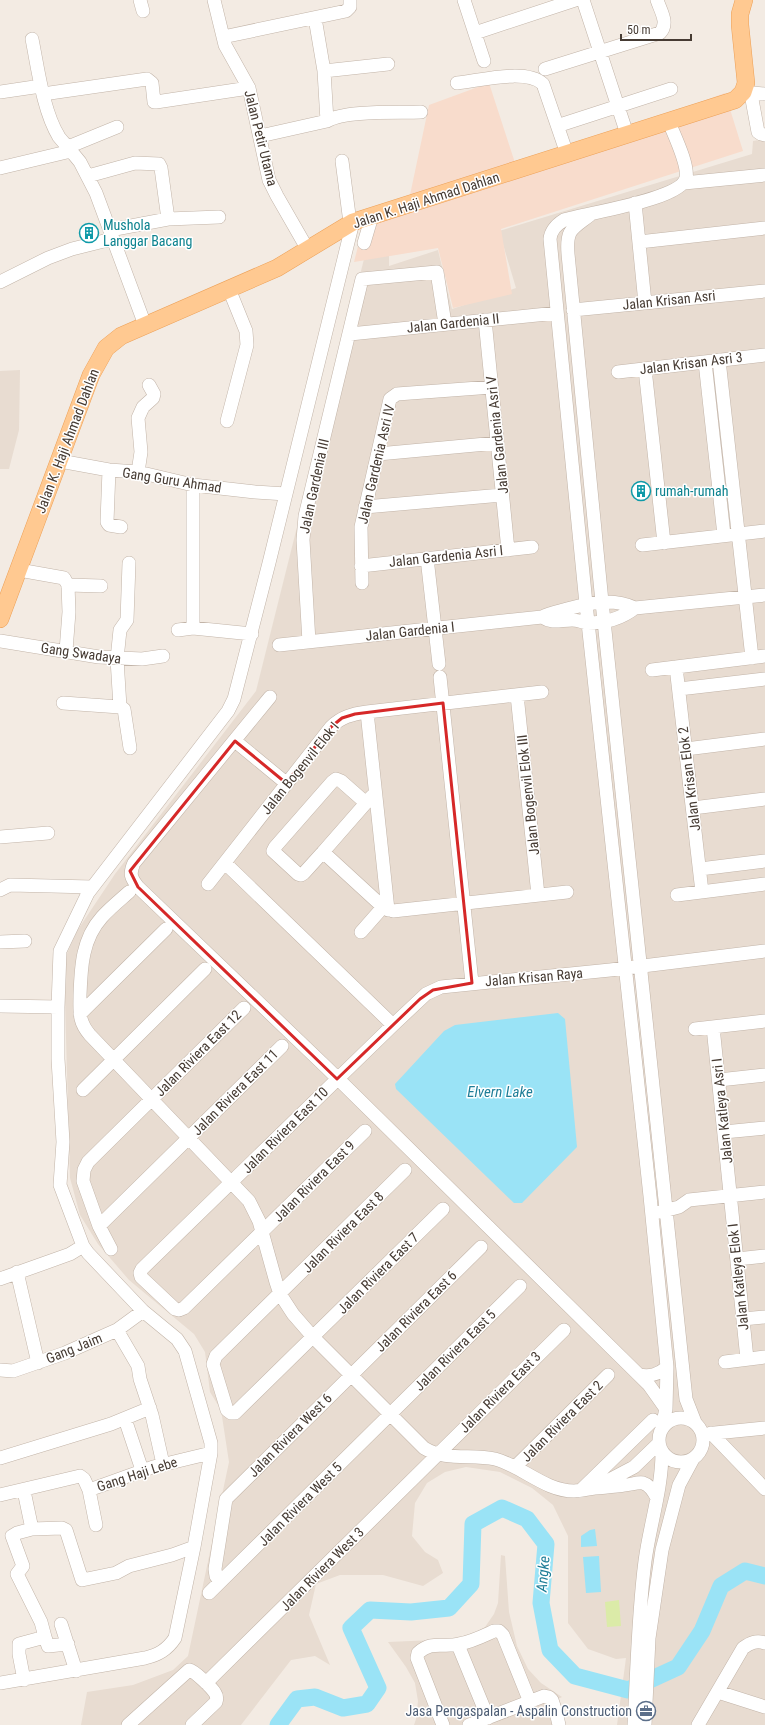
<svg xmlns="http://www.w3.org/2000/svg" width="765" height="1725" font-family="'Roboto Condensed',sans-serif">
	<style>
		.residential { fill: #e8dcd1 }
		.commercial { fill: #f8dccc }
		.green { fill: #dbeba8 }
		.water { fill: #9ae3f6 }
		.lines { fill: none; stroke-linecap: round; stroke-linejoin: round }
		.river { stroke: #9ae3f6; stroke-width: 17 }
		.minor-casing { stroke: #c2b4a8; stroke-width: 14 }
		.major-casing { stroke: #eda158; stroke-width: 18 }
		.minor { stroke: #fff; stroke-width: 13 }
		.major { stroke: #ffc991; stroke-width: 17 }
		.marked { fill: none; stroke: #d62828; stroke-width: 3; stroke-linejoin: round }
		.labels { text-anchor: middle; stroke-width: 3; stroke-linejoin: round; paint-order: stroke }
		.street-label { font-size: 14px; fill: #463b33; stroke: #fff }
		.culture-label { font-size: 14px; fill: #0d838f; stroke: #fff; text-anchor: start }
		.service-label { font-size: 14px; fill: #4e5e75; stroke: #fff; text-anchor: end }
		.water-label { font-size: 15px; font-style: italic; fill: #207e98; stroke: #fff }
	</style>
	<rect width="100%" height="100%" fill="#f3ebe3"/>
	<path class="residential" d="M765,139V1725H617L626,1658L616,1659L588,1649L568,1623V1536L553,1505L532,1488L500,1472L466,1467L445,1472L427,1483L415,1503L412,1536L425,1552L438,1560L443,1573L423,1586L383,1575H340L316,1584L309,1615L330,1665L315,1656L291,1660L241,1725H81L87,1692L133,1685L173,1670L188,1656L229,1462L221,1410L210,1392L205,1352L194,1334L129,1280L98,1244L80,1215L70,1178L65,1002L66,956L77,931L115,874L256,691L369,239L389,243V266L438,250L452,309L516,288L499,231L752,154L753,141Z
		M20,370L19,430L9,469H0V371Z
		M501,1555L505,1556L509,1612L517,1646L528,1669L541,1683L562,1697L556,1700L565,1721V1725H414L416,1719L418,1701L415,1683L406,1667L388,1642L458,1639L474,1634L485,1627L494,1614L498,1603Z"/>
	<path class="commercial" d="M489,83L517,169L725,93L743,151L501,229L512,294L453,308L438,248L354,262L366,215L410,195L429,105Z"/>
	<path class="green" d="M619,1600L621,1626L607,1627L605,1602Z"/>
	<path class="water" d="M558,1013L565,1019L577,1147L522,1203H514L396,1089L395,1084L444,1031L455,1025Z
		M595,1529L597,1546L581,1547V1536L590,1530Z
		M599,1556L601,1592L586,1593L583,1557Z"/>
	<g class="lines">
		<path class="river" d="M278,1725L297,1699L315,1697L343,1708L367,1704L378,1688L351,1628L370,1610L411,1612L449,1608L471,1584L473,1524L502,1508L527,1519L546,1544L541,1603L550,1650L575,1676L628,1690L678,1667L702,1631L721,1586L745,1571L765,1576"/>
		<g class="minor-casing">
			<path id="minor" d="M140,0L143,11
				M214,0L225,45L249,88L269,180L277,196L308,250
				M464,0L484,61
				M583,0L627,134
				M315,18L324,71L327,121
				M475,33L575,0
				M223,37L346,11L350,7V0
				M32,39C38,69 43,111 59,137C63,142 67,146 71,151
				M545,69L660,33C669,23 661,12 657,0
				M324,71L388,64
				M457,83C479,81 526,68 543,84L567,154
				M0,92L41,86
				M743,92L765,94
				M43,94L147,79L152,83L154,102H156L249,88
				M751,94L758,132L761,134L765,135
				M563,124L671,89
				M260,136L327,121C345,110 398,113 421,112
				M68,147L117,127
				M0,168L71,151L80,162L96,193L145,325
				M88,176L135,163L159,164L161,168L168,219
				M684,183L765,175
				M635,203L645,303
				M590,215C572,229 566,229 568,254L602,602L686,1399L695,1422
				M110,230L168,219L219,217
				M639,242L765,228
				M364,243L372,216
				M0,282L48,258L72,249L112,239
				M573,310L765,291
				M485,320L508,550
				M350,334L557,313
				M719,360L752,658
				M705,362L724,535
				M645,369L664,543
				M618,372L765,355
				M227,421L247,345L246,331L229,289
				M378,454L497,443
				M60,461L109,470L138,472L193,485L255,492L286,494
				M109,470L107,522L109,525L121,527
				M138,472L141,452L138,418L143,407L153,398L154,394L149,385
				M193,485V628
				M365,507L502,495
				M642,545L765,531
				M427,558L439,664
				M361,566L532,547
				M19,570L64,578L68,585L101,586
				M362,583L361,527L390,399L397,394L492,387
				M635,608C622,618 605,623 588,623C582,622 577,620 572,620C560,620 553,624 542,617C551,612 561,611 571,608C593,602 614,598 635,608L765,595
				M178,630L193,628L252,634
				M0,641L99,657L142,659L163,656
				M309,642L303,540L305,516L362,279L437,272L445,324
				M279,645L542,617
				M66,651L69,612L68,585
				M676,667L702,892
				M652,670L765,656
				M440,677L472,983
				M679,689L765,679
				M517,695L538,895
				M270,697L134,863C129,874 131,878 138,887L327,1068L639,1375L649,1385L666,1409
				M63,703L120,707L124,709L130,748
				M120,707L117,659L120,630L127,620L129,563
				M367,712L388,910
				M235,741L286,783
				M686,749L765,739
				M366,803L341,781L336,779L332,782L275,847L273,851L298,874L301,875L304,873L323,852L383,907
				M693,808L765,799
				M0,837L48,833
				M323,852L372,796
				M225,863L393,1025
				M700,869L765,861
				M208,884L331,727C341,717 352,714 367,712L542,692
				M0,890L10,885L92,887
				M129,892C120,900 110,908 102,917C82,939 81,967 80,995C80,1012 78,1021 90,1035L249,1201L259,1221L276,1282L280,1294L293,1314L313,1337L424,1448C445,1461 471,1454 495,1459C522,1466 545,1491 574,1491C581,1491 587,1489 595,1488C605,1487 615,1487 625,1485C630,1485 637,1482 643,1483C650,1485 654,1492 657,1498
				M677,895L765,884
				M361,932L383,907L393,911L567,892
				M0,942L25,941
				M0,1006L58,1007
				M80,1014L166,929
				M713,1027L747,1359
				M695,1029L765,1021
				M719,1080L765,1075
				M83,1090L205,969
				M365,1131L184,1308L179,1310L175,1309L141,1277L140,1273L142,1269L393,1025L426,994L441,987L610,970L765,951
				M724,1132L765,1128
				M405,1170L216,1356L213,1364L227,1410L231,1413H235L443,1209
				M660,1212L679,1207L689,1200L765,1192
				M99,1226L282,1046
				M111,1249L99,1226L83,1181L84,1170L88,1162L244,1008
				M737,1259L765,1256
				M17,1272L38,1363
				M0,1279L70,1254L83,1246
				M743,1319L765,1317
				M117,1330L138,1366L140,1379L152,1415L163,1464
				M725,1362L765,1357
				M0,1370L13,1371L65,1353L117,1330L143,1311
				M639,1375C650,1377 658,1375 667,1367
				M659 1440a22 22 0 1 1 44 0a22 22 0 1 1-44 0Z
				M125,1419L142,1470
				M662,1426L666,1409L667,1367L650,1196L586,604L550,239C551,230 556,225 564,220C585,213 681,200 686,178C689,165 674,135 669,122
				M711,1433L765,1489
				M705,1434L765,1428
				M0,1458L111,1424L150,1408
				M515,1467L608,1375
				M596,1487L634,1467L658,1444
				M89,1490L96,1525
				M24,1491L32,1529L62,1528L66,1530L82,1580L116,1573L129,1566L172,1555L194,1547
				M580,1491L653,1420
				M0,1495L80,1476L84,1479L89,1490L153,1467L211,1453
				M220,1582L216,1576L215,1569L226,1499L481,1247
				M209,1593L520,1286
				M61,1624L76,1671
				M45,1637L48,1646L68,1644
				M458,1645L488,1718
				M24,1680L19,1654V1644L45,1637L41,1622L17,1574L23,1566L12,1536L17,1533L32,1529
				M0,1683L145,1658C158,1655 167,1650 175,1638L194,1547L211,1453V1443L185,1351L177,1339L143,1311L88,1253L83,1246L60,1185L63,1142L58,1059V1007L60,951L88,893L228,711L234,699L269,563L353,222L349,215L342,161
				M206,1683L564,1330
				M718,1692L765,1707
				M128,1725L189,1670C195,1671 212,1688 215,1693C217,1696 217,1699 216,1702L192,1725
				M443,1725L417,1658L418,1653C432,1640 443,1648 459,1644C471,1642 483,1636 494,1631H499L503,1635L530,1702
				M469,1725L544,1696L549,1697L552,1700L556,1712L559,1725
				M634,1725C637,1670 638,1615 645,1561C650,1524 662,1489 662,1452
				M645,1725L649,1638L662,1550L679,1485L693,1459
				M698,1725L743,1648C750,1643 756,1640 765,1643"/>
		</g>
		<g class="major-casing">
			<path id="major" d="M0,619L91,375L106,348L121,336L277,268L353,222L735,100L743,92L746,83L740,25V14L744,0"/>
		</g>
		<use href="#minor" class="minor"/>
		<use href="#major" class="major"/>
	</g>
	<path class="marked" d="M443,703L472,983L433,990L420,999L337,1079L138,887L130,871L235,741L286,783L331,727L342,718L355,714Z"/>
	<defs>
		<g id="building-ring" transform="scale(1)"><circle r="9.5" fill="#fff" stroke="#0f9aa8" stroke-width="1.5"/><path d="M-4-6H4V6H1V3H-1V6H-4ZM-2.5-4.3h1.7v1.8h-1.7ZM.8-4.3h1.7v1.8H.8ZM-2.5-1h1.7V.8h-1.7ZM.8-1h1.7V.8H.8Z" fill="#0f9aa8"/></g>
		<g id="office-ring" transform="scale(1)"><circle r="9.5" fill="#fff" stroke="#5c6f8a" stroke-width="1.5"/><path d="M-6-3h4V-5.5h4V-3h4V5H-6ZM-1-4.5V-3h2v-1.5ZM-6 0V1H6V0Z" fill="#5c6f8a"/></g>
	</defs>
	<g fill-rule="evenodd">
		<use href="#building-ring" x="89" y="233"/>
		<use href="#building-ring" x="641" y="491"/>
		<use href="#office-ring" x="646" y="1711"/>
	</g>
	<g class="labels">
		<g class="street-label">
			<text transform="translate(261 138) rotate(76)" y="5">Jalan Petir Utama</text>
			<text transform="translate(426 200) rotate(-18)" y="5">Jalan K. Haji Ahmad Dahlan</text>
			<text transform="translate(669 300) rotate(-6)" y="5">Jalan Krisan Asri</text>
			<text transform="translate(453 323) rotate(-6)" y="5">Jalan Gardenia II</text>
			<text transform="translate(691 363) rotate(-7)" y="5">Jalan Krisan Asri 3</text>
			<text transform="translate(497 435) rotate(-96)" y="5">Jalan Gardenia Asri V</text>
			<text transform="translate(67 441) rotate(-69)" y="5">Jalan K. Haji Ahmad Dahlan</text>
			<text transform="translate(376 464) rotate(-77)" y="5">Jalan Gardenia Asri IV</text>
			<text transform="translate(172 480) rotate(9)" y="5">Gang Guru Ahmad</text>
			<text transform="translate(314 486) rotate(-78)" y="5">Jalan Gardenia III</text>
			<text transform="translate(446 556) rotate(-6)" y="5">Jalan Gardenia Asri I</text>
			<text transform="translate(410 631) rotate(-6)" y="5">Jalan Gardenia I</text>
			<text transform="translate(81 653) rotate(8)" y="5">Gang Swadaya</text>
			<text transform="translate(300 768) rotate(-51)" y="5">Jalan Bogenvil Elok I</text>
			<text transform="translate(689 779) rotate(-97)" y="5">Jalan Krisan Elok 2</text>
			<text transform="translate(528 795) rotate(-96)" y="5">Jalan Bogenvil Elok III</text>
			<text transform="translate(534 977) rotate(-5)" y="5">Jalan Krisan Raya</text>
			<text transform="translate(198 1053) rotate(-45)" y="5">Jalan Riviera East 12</text>
			<text transform="translate(235 1092) rotate(-45)" y="5">Jalan Riviera East 11</text>
			<text transform="translate(722 1111) rotate(-96)" y="5">Jalan Katleya Asri I</text>
			<text transform="translate(285 1130) rotate(-45)" y="5">Jalan Riviera East 10</text>
			<text transform="translate(314 1181) rotate(-45)" y="5">Jalan Riviera East 9</text>
			<text transform="translate(343 1232) rotate(-45)" y="5">Jalan Riviera East 8</text>
			<text transform="translate(378 1273) rotate(-45)" y="5">Jalan Riviera East 7</text>
			<text transform="translate(738 1277) rotate(-96)" y="5">Jalan Katleya Elok I</text>
			<text transform="translate(416 1311) rotate(-45)" y="5">Jalan Riviera East 6</text>
			<text transform="translate(74 1348) rotate(-22)" y="5">Gang Jaim</text>
			<text transform="translate(455 1350) rotate(-45)" y="5">Jalan Riviera East 5</text>
			<text transform="translate(500 1392) rotate(-45)" y="5">Jalan Riviera East 3</text>
			<text transform="translate(562 1421) rotate(-45)" y="5">Jalan Riviera East 2</text>
			<text transform="translate(290 1435) rotate(-45)" y="5">Jalan Riviera West 6</text>
			<text transform="translate(137 1474) rotate(-18)" y="5">Gang Haji Lebe</text>
			<text transform="translate(300 1504) rotate(-45)" y="5">Jalan Riviera West 5</text>
			<text transform="translate(322 1569) rotate(-45)" y="5">Jalan Riviera West 3</text>
		</g>
		<g class="culture-label">
			<text x="103" y="230">Mushola<tspan x="103" dy="16">Langgar Bacang</tspan></text>
			<text x="655" y="496">rumah-rumah</text>
		</g>
		<g class="service-label">
			<text x="632" y="1716">Jasa Pengaspalan - Aspalin Construction</text>
		</g>
		<g class="water-label">
			<text x="500" y="1097">Elvern Lake</text>
			<text transform="translate(543 1574) rotate(-85)" y="5">Angke</text>
		</g>
	</g>
	<path d="M621 34v6h70v-6" fill="none" stroke="#463b33" stroke-width="2"/>
	<text x="627" y="34" font-size="12" fill="#463b33" stroke="#ffffff" stroke-width="3" paint-order="stroke">50 m</text>
</svg>
